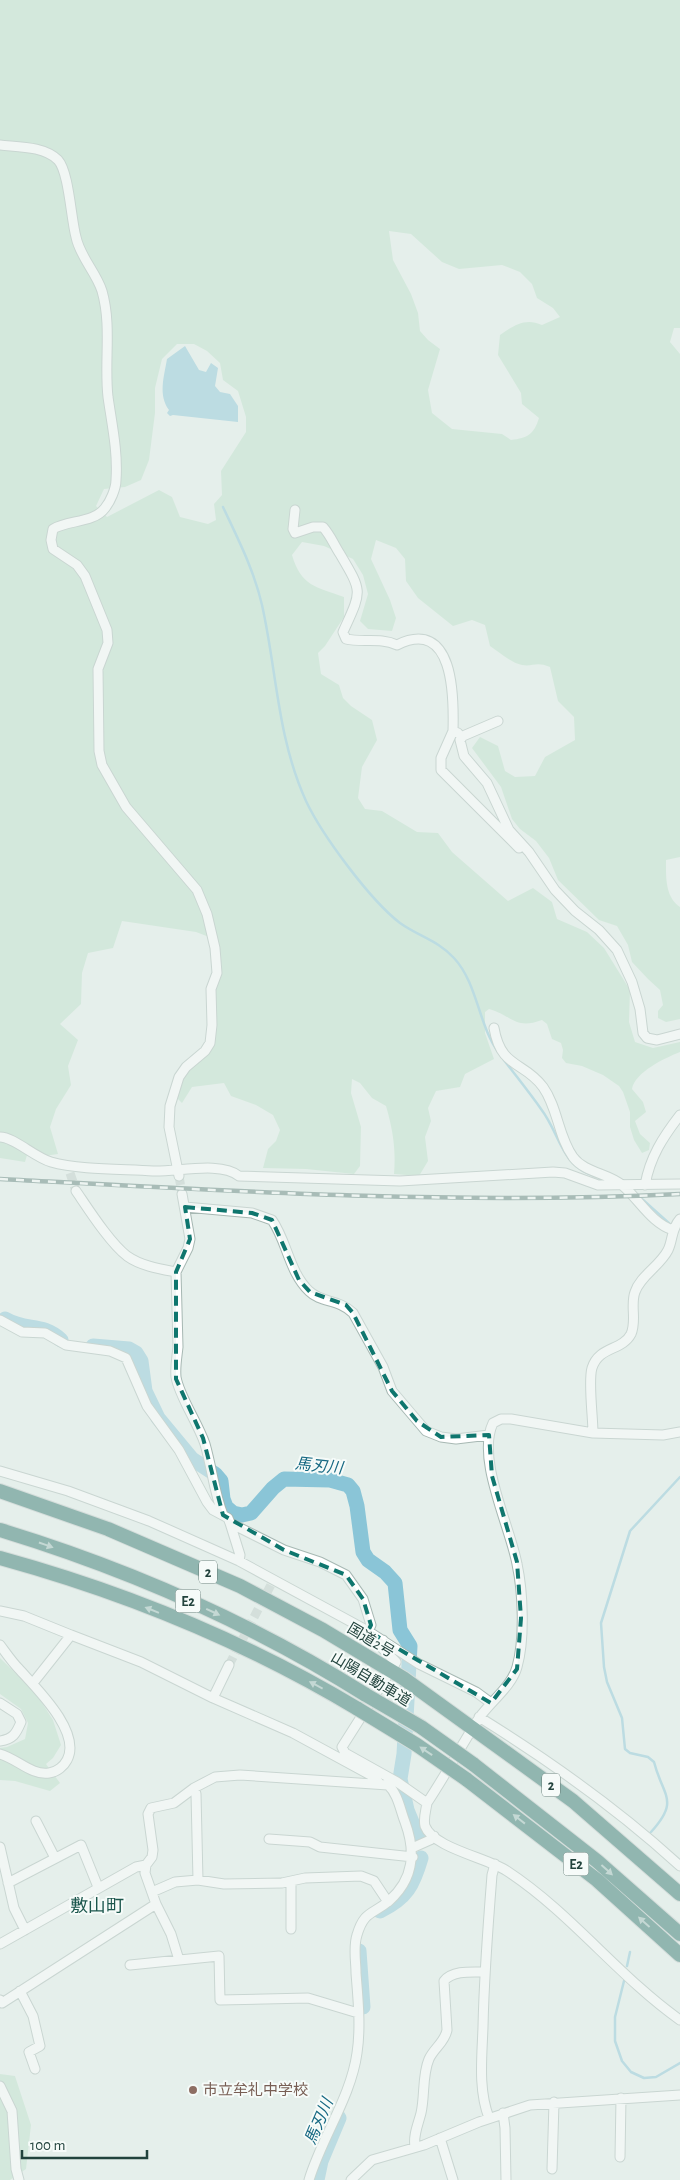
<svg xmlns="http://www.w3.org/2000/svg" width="680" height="2180" font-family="'Alegreya Sans','Noto Sans JP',sans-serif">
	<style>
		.green { fill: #bde1ca; fill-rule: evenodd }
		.water { fill: #8ac5d7 }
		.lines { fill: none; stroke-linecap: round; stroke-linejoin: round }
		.stream { stroke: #8ac5d7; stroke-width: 2.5 }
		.river { stroke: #8ac5d7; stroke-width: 15 }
		.minor-tunnel { stroke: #becdc8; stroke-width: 9; stroke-dasharray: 9 4.5; stroke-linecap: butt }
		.minor-casing { stroke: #a7b8b3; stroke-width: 11 }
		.highway-casing { stroke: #c1cac9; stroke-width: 16 }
		.minor { stroke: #fff; stroke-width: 9 }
		.highway { stroke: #2c7168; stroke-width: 14 }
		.rail-casing { stroke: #5d7e78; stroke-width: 4.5 }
		.rail { stroke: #f6fbf9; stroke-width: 2.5; stroke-dasharray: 8; stroke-linecap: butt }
		.highway-bridge-casing { stroke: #c1cac9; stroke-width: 16; stroke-linecap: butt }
		.highway-bridge { stroke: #2c7168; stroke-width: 14 }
		.oneway { fill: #9bbdb8 }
		.marked { fill: none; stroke: #0f766e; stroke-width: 4; stroke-dasharray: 10 6; stroke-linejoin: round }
		.education-dot { fill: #8d6e63; stroke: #f6fbf9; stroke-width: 2 }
		.labels { text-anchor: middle; stroke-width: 4; stroke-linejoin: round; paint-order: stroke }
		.shield { fill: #f6fbf9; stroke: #627a75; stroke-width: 1 }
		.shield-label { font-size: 14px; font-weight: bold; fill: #22433d }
		.street-label { font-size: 15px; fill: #22433d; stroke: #f6fbf9 }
		.education-label { font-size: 15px; fill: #785e54; stroke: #f6fbf9; text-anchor: start }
		.water-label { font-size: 16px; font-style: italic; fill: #176983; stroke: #f6fbf9 }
		.quarter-label { font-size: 18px; fill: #1c574d; stroke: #f6fbf9 }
	</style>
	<rect width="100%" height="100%" fill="#e5efeb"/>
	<path class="green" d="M0,0H680V328H674L670,342L680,354V857L666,860C666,877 665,897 680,907V1019L666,1022L658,1018V1011L663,1005L660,990L648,979L632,962L628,945L617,926L599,920L558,880L549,858L536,841L520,829L512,819L501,787L472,748L480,737L498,746L505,771L515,777L535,776L545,757L575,740L574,717L558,701L550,667C536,661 533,667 522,665C511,663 499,652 490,646L485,625L472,620L453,626L418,598L406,581L405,559L396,548L376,540L371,559L390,600L396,618L392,631L368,629L360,621L368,594L363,575L353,559L324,546L302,542L292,555C301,586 316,587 344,597V617L325,646L318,653L321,674L339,685L343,698L351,706L372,720L377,740L362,767L358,798L365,809L382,811L417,832L438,833L452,852L508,901L533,888L552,902L557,919L587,932L604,948L630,990L629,1022L635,1042L653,1048L680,1042V1052C665,1058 635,1072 632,1089L643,1102L646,1112L635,1121L640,1134L650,1143L649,1150L642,1153L634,1140L630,1127V1112L623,1092L619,1086L603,1075L582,1066L566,1063L562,1058L563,1050L561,1043L552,1039L547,1024L542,1020C515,1030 513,1016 489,1009L485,1012V1033L494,1059L465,1074L460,1087L436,1091L428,1108L431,1121L425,1137L428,1161L419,1176L394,1174C396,1150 393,1130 386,1106L372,1098L360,1083L352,1079L351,1093L361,1127L360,1166L354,1174L306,1169L263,1168L268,1149L276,1141L280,1130L273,1115L256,1105L231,1096L224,1083L192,1087L182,1103L175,1096L185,1072L212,1046L213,997L222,967L217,940L196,932L122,921L113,948L88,953L82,973L81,1004L60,1024L78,1040L68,1066L71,1085L56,1109L50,1127L58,1154L44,1156L29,1148L25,1162L0,1158ZM389,231L411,234L442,262L459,269L502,265L520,272L532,284L537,298L553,308L560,317L542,325C525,317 513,326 500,335L498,355L521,393L522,404L539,418C534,434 528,438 511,440L502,434L452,429L432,413L428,390L440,349L428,340L420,331L418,313L411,294L393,260ZM177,344H194L207,351L220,363L223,380L238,391L246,417V432L221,471L222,495L214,504L216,520L208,524L180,517L172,497L159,490L107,517L96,506L104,489L125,487L141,480L149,460L155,413V388L162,359Z
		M0,1658L35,1692L53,1720L61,1745L53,1758L46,1764L60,1783L50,1791L15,1781L0,1780V1748L7,1747L25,1739L28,1723L21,1709L0,1694Z
		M0,2074L15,2076L31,2125L26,2169L10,2180H0Z"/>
	<path class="water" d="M185,346L199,370L206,372L211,363L218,368L215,386L220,392L230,394L238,406V422L173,415L170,416L167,413L169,410C158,395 164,377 167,359Z"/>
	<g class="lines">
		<path class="stream" d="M223,507C238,539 254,570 262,605C277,672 277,737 306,801C322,835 370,900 400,923C418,936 439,941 454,958C478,984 478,1025 499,1053
			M504,1060C516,1076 529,1092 541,1109C561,1135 560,1167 598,1177
			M642,1199L671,1225
			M651,1832C680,1800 663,1797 654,1762L648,1757L630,1753L625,1749L622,1718L607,1682L604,1667L601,1623L630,1531L680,1477
			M627,1966L630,1952
			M624,1981L615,2017V2041L622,2061L631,2072L644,2078L656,2077L680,2063"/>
		<path class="river" d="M5,1319C27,1332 41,1322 61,1340
			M93,1346L129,1349L136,1353L141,1361L145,1391L158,1418L192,1459L215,1474L221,1481L223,1499L226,1507L233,1513L242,1515L251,1513L273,1488L284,1479L330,1480L348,1485L353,1491L357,1506L363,1552L368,1560L385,1572L395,1583L400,1630L410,1646L404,1754L400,1779L407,1810L419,1839
			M380,1911C407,1898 413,1885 421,1858
			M359,1951L363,2007
			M317,2180L321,2161L339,2118"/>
		<path class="minor-tunnel" d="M70,1173L76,1191
			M179,1176L182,1194
			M229,1665L274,1579"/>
		<g class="minor-casing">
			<path id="minor" d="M0,145C18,147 44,146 58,160C69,172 71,219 76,237C80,257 96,272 102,291C112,326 104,362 108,397C112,425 118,452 116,480C116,489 110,502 105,508C94,523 68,520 53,529L51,540L53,549L77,565L85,576L107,630L108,643L98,669L99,751L102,765L126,807L197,890L207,914L215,948L217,973L211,989L212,1025L210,1043L205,1051L186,1067L179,1077L170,1106L169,1127L179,1176
				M295,510L293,529L295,533L313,527H323C331,536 334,545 340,554C363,593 362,590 343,632L346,639C363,643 380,637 397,645C454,617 454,696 453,731
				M498,721L463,736L460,740L464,756L487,783L509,830L529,852L555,890L575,911L599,930L617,950L632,982L640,1009L643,1033L647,1038L657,1040L680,1034
				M458,733L453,731L441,758V770L519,848
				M494,1028C501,1069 524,1061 543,1087C558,1108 558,1136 573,1157C585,1173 608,1173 622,1185C639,1199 651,1223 673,1230
				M0,1137C14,1137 34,1157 51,1162C79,1170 123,1169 153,1171C177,1172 221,1161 239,1176L400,1181L553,1172L565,1173L598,1185L680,1184
				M645,1185C650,1157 663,1137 680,1115
				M76,1191C89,1210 110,1243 127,1256C141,1266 160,1269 176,1272
				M182,1194L190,1239L188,1248L176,1272L178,1347C177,1357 175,1366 176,1377C179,1396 198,1423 205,1444C212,1468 214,1492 223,1515
				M185,1207L252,1213L272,1220C287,1241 289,1272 309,1291C321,1303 339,1299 353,1313L383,1367L392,1391L426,1431L441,1437L456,1439L489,1435
				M0,1320L22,1332L45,1333L66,1345L110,1351L126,1358L147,1406L179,1450L207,1502L213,1510L228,1518L230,1523L240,1555L239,1561
				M680,1432L663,1435L593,1433L511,1419H501L493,1423C476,1459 510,1526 517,1564C523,1592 525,1639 517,1667C512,1686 490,1702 479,1718C461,1746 445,1776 427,1803C426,1810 423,1819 425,1826C433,1848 488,1858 507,1871C571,1913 618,1976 680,2020
				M593,1433C593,1417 588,1381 592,1368C599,1346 622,1351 631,1334C637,1321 630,1305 635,1292C640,1276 660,1266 668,1250C673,1240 671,1229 680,1219
				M0,1471L68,1491L149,1521L239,1561L368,1631L419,1664L476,1692L491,1703
				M230,1523L284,1550L320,1562L346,1575L363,1599L371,1625L368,1631
				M0,1611L24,1616L71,1635
				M383,1640L381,1647L396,1662L342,1747L345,1753L397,1782L427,1803
				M0,1645C6,1653 12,1662 19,1669C36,1688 82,1732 67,1760C64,1766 57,1772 49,1773C32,1776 16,1758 0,1754
				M33,1683L71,1635L141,1662L213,1698L293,1733L374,1777L379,1783
				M213,1698L229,1665
				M0,1703L17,1714L21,1722C16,1734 13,1739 0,1741
				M479,1717C550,1761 619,1810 680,1866
				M194,1788L196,1794L198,1880
				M36,1821L55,1858
				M269,1839L310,1842L320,1847L413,1857
				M0,1847L14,1908L25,1930
				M412,1848L430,1840L434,1836
				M291,1882V1929
				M8,1883L81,1845L98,1887
				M152,1892L175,1882L198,1880L224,1884L282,1883L305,1878L361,1876L374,1881L388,1902
				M156,1904L171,1934L179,1960
				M0,1944L136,1867L146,1865
				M130,1965L219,1956L220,2000L308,1998L358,2013
				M20,1991L33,2016L40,2046L29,2052L35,2069
				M0,2000L2,2003L156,1904L145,1873L146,1865L152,1857L153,1850L148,1814L151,1808L174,1803L194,1788L215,1777L240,1775L388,1785C398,1794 400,1809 405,1822C416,1852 414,1879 389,1901C372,1915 364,1911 357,1935C353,1947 356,1961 356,1973C358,1999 361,2027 357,2053C351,2097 322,2137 309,2180
				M0,2086L12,2111L16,2169L19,2180
				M503,2113L505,2128L506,2180
				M489,2118C478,2089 482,2057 483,2027C484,1976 488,1925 492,1875L495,1864
				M440,2138L453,2180
				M415,2147C413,2135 418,2125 421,2113C425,2096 422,2075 429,2059C434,2048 445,2042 447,2030L444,1981C453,1970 472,1972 485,1972
				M620,2157L621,2098
				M552,2169L554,2102
				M351,2180L372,2160L424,2145L479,2122L530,2105L680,2095"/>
		</g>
		<g class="highway-casing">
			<path id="highway" d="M0,1491L108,1529L240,1586L323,1630L403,1678L573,1801L680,1894
				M0,1530C128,1569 253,1624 366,1695
				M0,1558C124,1592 248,1643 358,1709
				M473,1764L597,1861L680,1934
				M466,1779L597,1880L680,1955"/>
		</g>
		<use href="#minor" class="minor"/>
		<use href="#highway" class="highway"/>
		<g class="rail-casing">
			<path id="rail" d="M0,1179C226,1191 453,1205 680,1194"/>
		</g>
		<use href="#rail" class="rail"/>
		<g class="highway-bridge-casing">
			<path id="highway-bridge" d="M366,1695L421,1727L473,1764
				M358,1709L417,1745L466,1779"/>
		</g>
		<use href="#highway-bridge" class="highway-bridge"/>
	</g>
	<defs><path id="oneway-solid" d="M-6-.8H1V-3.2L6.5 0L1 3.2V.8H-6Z" transform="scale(1.25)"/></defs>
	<g class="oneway">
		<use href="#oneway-solid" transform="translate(46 1545) rotate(19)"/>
		<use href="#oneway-solid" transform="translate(152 1610) rotate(-158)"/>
		<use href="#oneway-solid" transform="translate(213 1612) rotate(25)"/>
		<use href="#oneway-solid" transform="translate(316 1685) rotate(-152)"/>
		<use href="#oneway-solid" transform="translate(426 1751) rotate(-146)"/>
		<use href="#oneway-solid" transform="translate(519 1819) rotate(-142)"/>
		<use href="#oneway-solid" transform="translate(607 1870) rotate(42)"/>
		<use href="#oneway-solid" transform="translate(644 1922) rotate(-138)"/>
	</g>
	<path d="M0 0H680V2180H0ZM185,1207L252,1213L272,1220L299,1280L310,1292L346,1305L353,1313L392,1391L417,1421L441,1437L489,1435L492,1476L517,1562L521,1618L517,1669L491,1703L368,1631L371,1625L363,1599L346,1575L284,1550L223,1515L203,1438L176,1379V1272L190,1239Z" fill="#e5efeb" fill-opacity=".55" fill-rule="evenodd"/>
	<path class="marked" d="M185,1207L252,1213L272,1220L299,1280L310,1292L346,1305L353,1313L392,1391L417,1421L441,1437L489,1435L492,1476L517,1562L521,1618L517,1669L491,1703L368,1631L371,1625L363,1599L346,1575L284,1550L223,1515L203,1438L176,1379V1272L190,1239Z"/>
	<circle class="education-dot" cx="193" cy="2090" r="5"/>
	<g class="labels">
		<g class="shield">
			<rect x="199" y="1560.5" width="18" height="23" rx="4"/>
			<rect x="175.5" y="1589.5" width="25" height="23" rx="4"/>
			<rect x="542" y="1773.5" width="18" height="23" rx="4"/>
			<rect x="563.5" y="1852.5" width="25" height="23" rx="4"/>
		</g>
		<g class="shield-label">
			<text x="208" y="1577">2</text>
			<text x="188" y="1606">E2</text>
			<text x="551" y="1790">2</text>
			<text x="576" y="1869">E2</text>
		</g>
		<g class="street-label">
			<text transform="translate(371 1640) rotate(31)" y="5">国道2号</text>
			<text transform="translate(371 1679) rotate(31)" y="5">山陽自動車道</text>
		</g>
		<g class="education-label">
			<text x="203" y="2095">市立牟礼中学校</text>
		</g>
		<g class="water-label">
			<text transform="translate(319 1465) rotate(6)" y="6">馬刃川</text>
			<text transform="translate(318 2121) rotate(-67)" y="6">馬刃川</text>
		</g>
		<g class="quarter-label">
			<text x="97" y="1912">敷山町</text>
		</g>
	</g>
	<path d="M22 2150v8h125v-8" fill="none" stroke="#22433d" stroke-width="2.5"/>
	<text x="30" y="2150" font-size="15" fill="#22433d" stroke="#f6fbf9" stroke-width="4" paint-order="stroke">100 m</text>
</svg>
